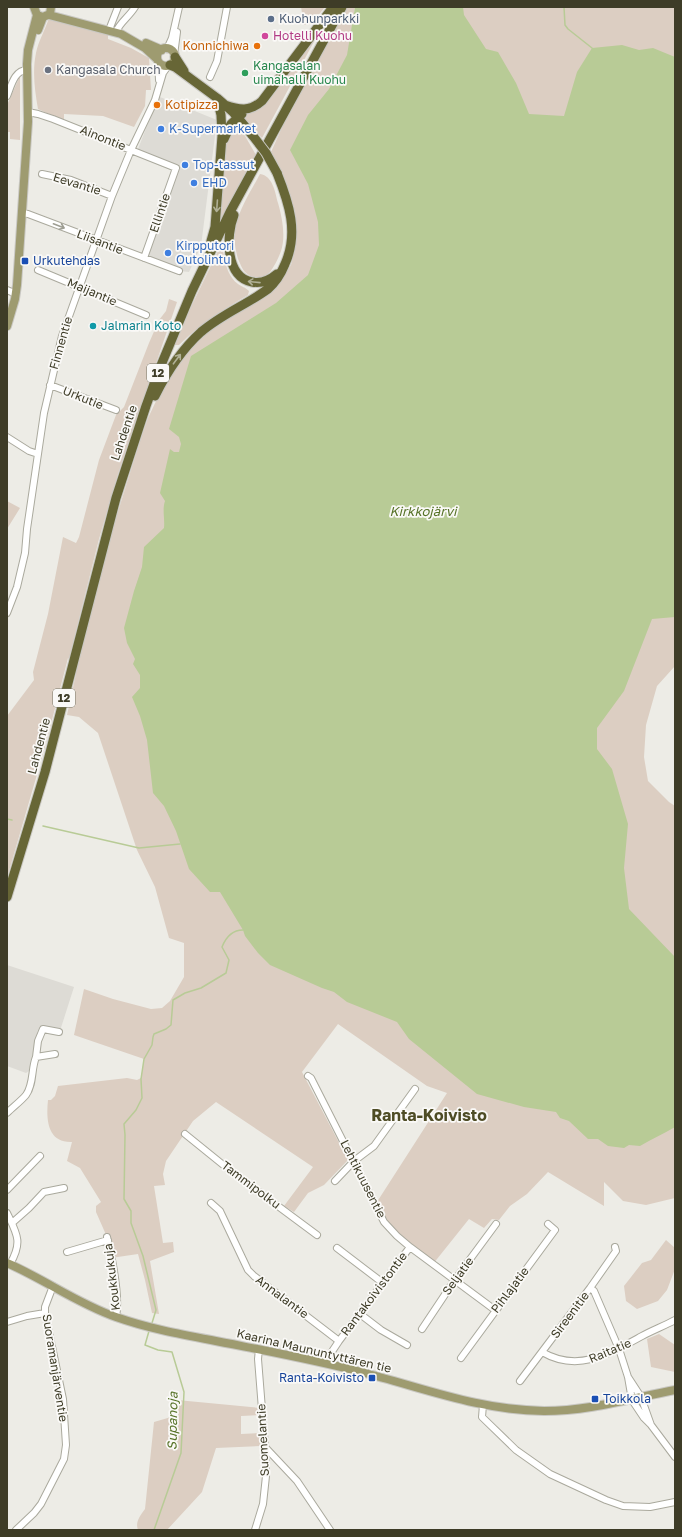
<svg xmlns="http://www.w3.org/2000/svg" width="682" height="1537" font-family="'Golos Text',sans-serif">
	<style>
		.built { fill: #dddbd5 }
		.green { fill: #dccec2 }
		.water { fill: #b8cb96 }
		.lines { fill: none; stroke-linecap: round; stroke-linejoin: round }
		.stream { stroke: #b8cb96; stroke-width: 1.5 }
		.minor-casing { stroke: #aaa99d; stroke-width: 8 }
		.major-casing { stroke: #c9c8c3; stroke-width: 10 }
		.highway-casing { stroke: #c9c8c3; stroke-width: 11 }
		.minor { stroke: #fff; stroke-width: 6 }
		.major { stroke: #9e9b70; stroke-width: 8 }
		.highway { stroke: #676636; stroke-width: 9 }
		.highway-bridge-casing { stroke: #c9c8c3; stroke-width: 11; stroke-linecap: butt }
		.highway-bridge { stroke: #676636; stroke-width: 9 }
		.oneway { stroke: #b0b096 }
		.oneway2 { stroke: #9e9e93 }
		.service-dot { fill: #5c6f8a; stroke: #faf9f7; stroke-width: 1.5 }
		.hotel-dot { fill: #d1479c; stroke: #faf9f7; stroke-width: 1.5 }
		.food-dot { fill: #e8710a; stroke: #faf9f7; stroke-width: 1.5 }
		.worship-dot { fill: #6b7280; stroke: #faf9f7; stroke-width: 1.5 }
		.leisure-dot { fill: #2e9e5b; stroke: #faf9f7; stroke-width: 1.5 }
		.shop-dot { fill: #3f7fe0; stroke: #faf9f7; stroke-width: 1.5 }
		.transit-dot { fill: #1a4fb4; stroke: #faf9f7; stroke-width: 1.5 }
		.culture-dot { fill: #0f9aa8; stroke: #faf9f7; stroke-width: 1.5 }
		.labels { text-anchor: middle; stroke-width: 3.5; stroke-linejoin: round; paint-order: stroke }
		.shield { fill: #faf9f7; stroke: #767565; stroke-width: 1 }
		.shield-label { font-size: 11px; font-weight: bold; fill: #3e3c27 }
		.service-label { font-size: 12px; fill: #4e5e75; stroke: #faf9f7; text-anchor: start }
		.hotel-label { font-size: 12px; fill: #b23c85; stroke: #faf9f7; text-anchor: start }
		.food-label { font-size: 12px; fill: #c56008; stroke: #faf9f7; text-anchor: end }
		.leisure-label { font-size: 12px; fill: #27864d; stroke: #faf9f7; text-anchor: start }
		.worship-label { font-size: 12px; fill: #5b616d; stroke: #faf9f7; text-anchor: start }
		.shop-label { font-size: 12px; fill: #366cbe; stroke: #faf9f7; text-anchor: start }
		.street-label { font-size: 12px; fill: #3e3c27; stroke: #faf9f7 }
		.transit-label { font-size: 12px; fill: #164399; stroke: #faf9f7; text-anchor: start }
		.culture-label { font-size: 12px; fill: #0d838f; stroke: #faf9f7; text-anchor: start }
		.water-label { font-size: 13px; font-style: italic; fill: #577328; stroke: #faf9f7 }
		.district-label { font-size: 16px; font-weight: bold; fill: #4e4c25; stroke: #faf9f7 }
	</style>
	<rect width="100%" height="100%" fill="#edece6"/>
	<path class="built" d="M160,97L217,120L201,246L189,272L179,271L144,258L176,168L153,158L138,149L156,103Z
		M7,965L74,987L59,1034L38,1030L29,1071L26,1073L7,1066Z"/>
	<path class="green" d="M301,7H325L312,23L304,25Z
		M345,7H355L349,49L357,7H675V666L657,686L646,725L644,757L648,781L669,802L675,806V1198L646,1205L623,1201L604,1182V1206L548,1172L527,1194L510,1206L499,1220L492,1219L484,1228L469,1219L433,1264L397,1236L375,1205L447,1093L427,1086L338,1024L302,1072L348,1160L324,1185L308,1193L294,1212L284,1206L313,1167L216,1102L193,1121L166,1161L163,1174L165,1185L154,1186L163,1243L173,1242L174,1252L150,1261L159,1314L152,1313L145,1280L138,1254L111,1258L107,1237L96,1212V1206L101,1202L80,1168L67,1161L72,1142C47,1143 46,1119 48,1100H51L55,1096L58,1086L127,1078L137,1080L141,1078L144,1059L74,1035L84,989L113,999L151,1009L162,1008L170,1001L184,977V943L169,938L155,887L137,850L98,733L79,717L67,715L76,674L74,673L106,550L140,441L148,418L158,397L186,352L204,334L280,281L291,265L295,250L297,231L291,197L271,152L298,92Z
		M49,18L108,33V39L131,48L149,58L151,90H146L145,106L134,127L103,116L64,114V121L38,109C35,91 32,72 36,53C38,42 45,30 49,18Z
		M324,23L262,138L243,117L249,113Z
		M20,76V140L10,139V132H7V105Z
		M236,126L241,129L256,155L218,225L226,137Z
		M260,174C273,176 275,192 278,203C282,217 286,236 281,251C279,257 274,267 270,272C264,279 251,279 245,272C242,269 240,263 238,259C235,248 233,237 236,226C240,207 251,191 260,174Z
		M223,249C224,261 228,277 238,284C242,287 245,287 249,291L248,295C221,311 201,323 179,345H174L191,307L218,251Z
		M169,299L177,302L118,474L99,539L69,659L68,658L45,747L7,878V716L34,680L33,672L48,614L63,537L76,543L79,537L99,460L116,415L124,407L149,343L159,320L166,311Z
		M7,501L20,508L7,529Z
		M666,1240L675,1248V1269L667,1290L658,1301L637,1309L626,1301L624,1286L642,1263L651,1260Z
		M659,1334L675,1345V1372L651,1367L647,1339Z
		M177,1400L260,1408L261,1415L241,1416V1434L261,1433V1446L216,1448L202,1492L167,1530H138C135,1522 140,1516 145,1509L154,1422L178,1415Z"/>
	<path class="water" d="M355,7H463L464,15L486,49L498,52L516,83L529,114L564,116L577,72L592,48L622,45L639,50L653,48L675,57V617L652,619L624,691L597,728V749L612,769L628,824L624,868L629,909L675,957V1127C663,1134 652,1139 640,1146L629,1145L624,1148L608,1146L598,1139H588L569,1121L560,1118L556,1112L524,1107L477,1094L409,1039L397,1022L347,1002L334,992L322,988L270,965L258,953L245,936L243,930L220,892H210L189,869L176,831L164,806L153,793L147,740L140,716L132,697L140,688V675L133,664L135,659L127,643L124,628L134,591L142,567L144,547L164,528C165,518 162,510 165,501L160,493L170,449L174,452H179L181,444L179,437L169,429L191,356L276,303L308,275L319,245L318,222L308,184L290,150L308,115L329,89L347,55Z"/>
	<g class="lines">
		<path class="stream" d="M564,7L565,25L568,29L592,48
			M7,819L12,820
			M43,826L139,848L180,844
			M152,1323L156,1310L143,1256L131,1223V1211L124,1199L125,1135L124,1124L136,1110L142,1098L141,1079L144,1059L152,1045L153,1037L154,1034L166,1029L171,1025L173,1000L185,993L201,988L226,973L229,960L222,947C226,937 232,930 243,930
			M149,1331L145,1345L158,1350L172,1352L184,1392L181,1453L154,1530"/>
		<g class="minor-casing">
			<path id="minor" d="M109,30L118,7
				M116,32C120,22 129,17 135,7
				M167,49L172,38L179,7
				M174,55L177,32
				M158,61L159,80
				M210,77L217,61L227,7
				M7,96C11,87 14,70 27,70
				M28,112L38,114L53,119L176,168L144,258
				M42,174L71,180L112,196
				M22,213L28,214L179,271
				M38,270L146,315
				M7,290L16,294
				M50,385L116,410
				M7,437L29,451L38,454
				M7,613L17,587L25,553L27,529L44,413L62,336L112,196L131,150L155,100L163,73L168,66
				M36,1057L38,1041L43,1029L59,1032
				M308,1076L311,1078L384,1222L397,1236L410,1247L495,1310
				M7,1113C13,1107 21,1101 26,1095C34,1084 31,1069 36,1057L55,1054
				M185,1134L232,1172L317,1235
				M335,1181L354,1161L374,1146L415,1089
				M7,1190L40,1156
				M211,1203L220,1211L248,1270L254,1276L339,1341
				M7,1213C17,1234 23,1242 10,1264
				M12,1223L29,1208L44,1192L64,1188
				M107,1237C112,1258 120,1297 116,1317
				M337,1248L383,1283
				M67,1252L108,1240
				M590,1288L594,1291L619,1349L628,1377L632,1400L644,1418L651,1425
				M360,1314L381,1330L407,1345
				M7,1322L27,1316L45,1313
				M422,1329L454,1281L496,1224
				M542,1352C578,1373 609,1354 642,1336C653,1330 664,1326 675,1320
				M461,1358L555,1230L548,1224
				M327,1363L329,1356L339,1341L410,1247
				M628,1377L641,1397L651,1425L675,1457
				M520,1381L590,1288L616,1251L615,1247
				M483,1405L482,1417L516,1450L550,1474L606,1500L623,1506L650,1507L675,1502
				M265,1447L297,1481L330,1530
				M16,1530L34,1513L41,1504L64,1459L66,1445L63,1399L45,1313V1307L53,1286
				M255,1530L263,1504L266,1476L265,1447L258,1359L259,1349"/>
		</g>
		<g class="major-casing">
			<path id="major" d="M34,7L37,15L43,17L50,14L51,7
				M49,15L121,34L145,48L157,59
				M38,30L43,17
				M146,43L162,50
				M157 57a9 9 0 1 1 18 0a9 9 0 1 1-18 0Z
				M7,326L15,299L17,285L28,122L27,64L28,50L37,15
				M7,1263C44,1279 78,1304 116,1317C147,1328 179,1334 211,1340C261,1350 312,1359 361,1372C424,1388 478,1410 544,1411C589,1411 632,1398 675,1390"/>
		</g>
		<g class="highway-casing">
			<path id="highway" d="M175,57L184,71
				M170,65L175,67L217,98L233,112L253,136
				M225,105C239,110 250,112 262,101L333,7
				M224,139L231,124L242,114
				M234,215C226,235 225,277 252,282C262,284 270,280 277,274
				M211,241L215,227L222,136L221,115L217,98
				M155,396C167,372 181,350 201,332C222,314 246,305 268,289C276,282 281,274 285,264C299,233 289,203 277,173
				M7,897L45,772L116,498L146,406L159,370L192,291L230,212L342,7"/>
		</g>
		<use href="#minor" class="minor"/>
		<use href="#major" class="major"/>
		<use href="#highway" class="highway"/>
		<g class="highway-bridge-casing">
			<path id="highway-bridge" d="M253,136L266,153L277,173"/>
		</g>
		<use href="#highway-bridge" class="highway-bridge"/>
	</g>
	<defs><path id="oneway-shaft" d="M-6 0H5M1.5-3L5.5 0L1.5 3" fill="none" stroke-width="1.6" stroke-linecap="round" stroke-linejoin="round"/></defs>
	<g class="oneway">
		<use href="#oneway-shaft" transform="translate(217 206) rotate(94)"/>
		<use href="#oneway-shaft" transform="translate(254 282) rotate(-174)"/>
		<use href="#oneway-shaft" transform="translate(177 359) rotate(-53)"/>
	</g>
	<use class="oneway2" href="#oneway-shaft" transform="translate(59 226) rotate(21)"/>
	<circle class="service-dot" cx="271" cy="19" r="4"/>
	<circle class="hotel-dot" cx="265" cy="36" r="4"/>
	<g class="food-dot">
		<circle cx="257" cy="46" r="4"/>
		<circle cx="157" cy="105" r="4"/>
	</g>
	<circle class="worship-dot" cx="48" cy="70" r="4"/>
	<circle class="leisure-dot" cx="245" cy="73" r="4"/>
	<g class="shop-dot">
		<circle cx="161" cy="129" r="4"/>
		<circle cx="185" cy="165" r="4"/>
		<circle cx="194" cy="183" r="4"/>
		<circle cx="168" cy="253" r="4"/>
	</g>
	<g class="transit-dot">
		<rect x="21" y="257" width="8" height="8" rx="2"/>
		<rect x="368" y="1374" width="8" height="8" rx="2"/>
		<rect x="591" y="1395" width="8" height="8" rx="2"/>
	</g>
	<circle class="culture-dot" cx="93" cy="326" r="4"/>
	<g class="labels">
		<g class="shield">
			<rect x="147" y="364" width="22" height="18" rx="3"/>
			<rect x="53" y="689" width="22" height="18" rx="3"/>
		</g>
		<g class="shield-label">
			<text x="158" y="377">12</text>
			<text x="64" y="702">12</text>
		</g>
		<g class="service-label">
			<text x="279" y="23">Kuohunparkki</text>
		</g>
		<g class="hotel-label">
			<text x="273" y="40">Hotelli Kuohu</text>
		</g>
		<g class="food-label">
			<text x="249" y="50">Konnichiwa</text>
			<text x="165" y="109" text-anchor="start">Kotipizza</text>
		</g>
		<g class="leisure-label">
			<text x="253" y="70">Kangasalan<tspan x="253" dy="14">uimahalli Kuohu</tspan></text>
		</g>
		<g class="worship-label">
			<text x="56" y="74">Kangasala Church</text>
		</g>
		<g class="shop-label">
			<text x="169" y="133">K-Supermarket</text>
			<text x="193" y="169">Top-tassut</text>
			<text x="202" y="187">EHD</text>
			<text x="176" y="250">Kirpputori<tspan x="176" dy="14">Outolintu</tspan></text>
		</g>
		<g class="street-label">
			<text transform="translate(103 138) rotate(22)" y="4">Ainontie</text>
			<text transform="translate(77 184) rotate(17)" y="4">Eevantie</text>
			<text transform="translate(160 213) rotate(-71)" y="4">Ellintie</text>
			<text transform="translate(100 242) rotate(21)" y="4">Liisantie</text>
			<text transform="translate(92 292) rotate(23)" y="4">Maijantie</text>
			<text transform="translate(61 343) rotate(-74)" y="4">Finnentie</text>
			<text transform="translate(83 398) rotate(22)" y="4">Urkutie</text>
			<text transform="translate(124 433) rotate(-71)" y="4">Lahdentie</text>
			<text transform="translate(39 746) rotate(-75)" y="4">Lahdentie</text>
			<text transform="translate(363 1179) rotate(63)" y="4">Lehtikuusentie</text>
			<text transform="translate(251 1185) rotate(37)" y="4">Tammipolku</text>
			<text transform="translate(458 1276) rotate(-54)" y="4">Seljatie</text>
			<text transform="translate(112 1277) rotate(-97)" y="4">Koukkukuja</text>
			<text transform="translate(510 1290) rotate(-53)" y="4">Pihlajatie</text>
			<text transform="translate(374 1294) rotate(-53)" y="4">Rantakoivistontie</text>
			<text transform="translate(282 1297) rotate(37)" y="4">Annalantie</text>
			<text transform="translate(570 1315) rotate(-53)" y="4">Sireenitie</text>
			<text transform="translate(314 1351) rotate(13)" y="4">Kaarina Maununtyttären tie</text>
			<text transform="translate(610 1351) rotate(-23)" y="4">Raitatie</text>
			<text transform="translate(55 1368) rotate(81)" y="4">Suoramanjärventie</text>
			<text transform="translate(263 1440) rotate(-93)" y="4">Suomelantie</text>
		</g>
		<g class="transit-label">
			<text x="33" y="265">Urkutehdas</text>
			<text x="364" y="1382" text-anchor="end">Ranta-Koivisto</text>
			<text x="603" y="1403">Toikkola</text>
		</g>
		<g class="culture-label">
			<text x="101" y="330">Jalmarin Koto</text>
		</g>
		<g class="water-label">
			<text x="423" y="516">Kirkkojärvi</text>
			<text transform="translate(172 1421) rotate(-89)" y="5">Supanoja</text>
		</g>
		<g class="district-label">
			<text x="429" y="1121">Ranta-Koivisto</text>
		</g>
	</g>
	<rect width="682" height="1537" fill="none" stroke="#3e3c27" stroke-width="16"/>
</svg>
